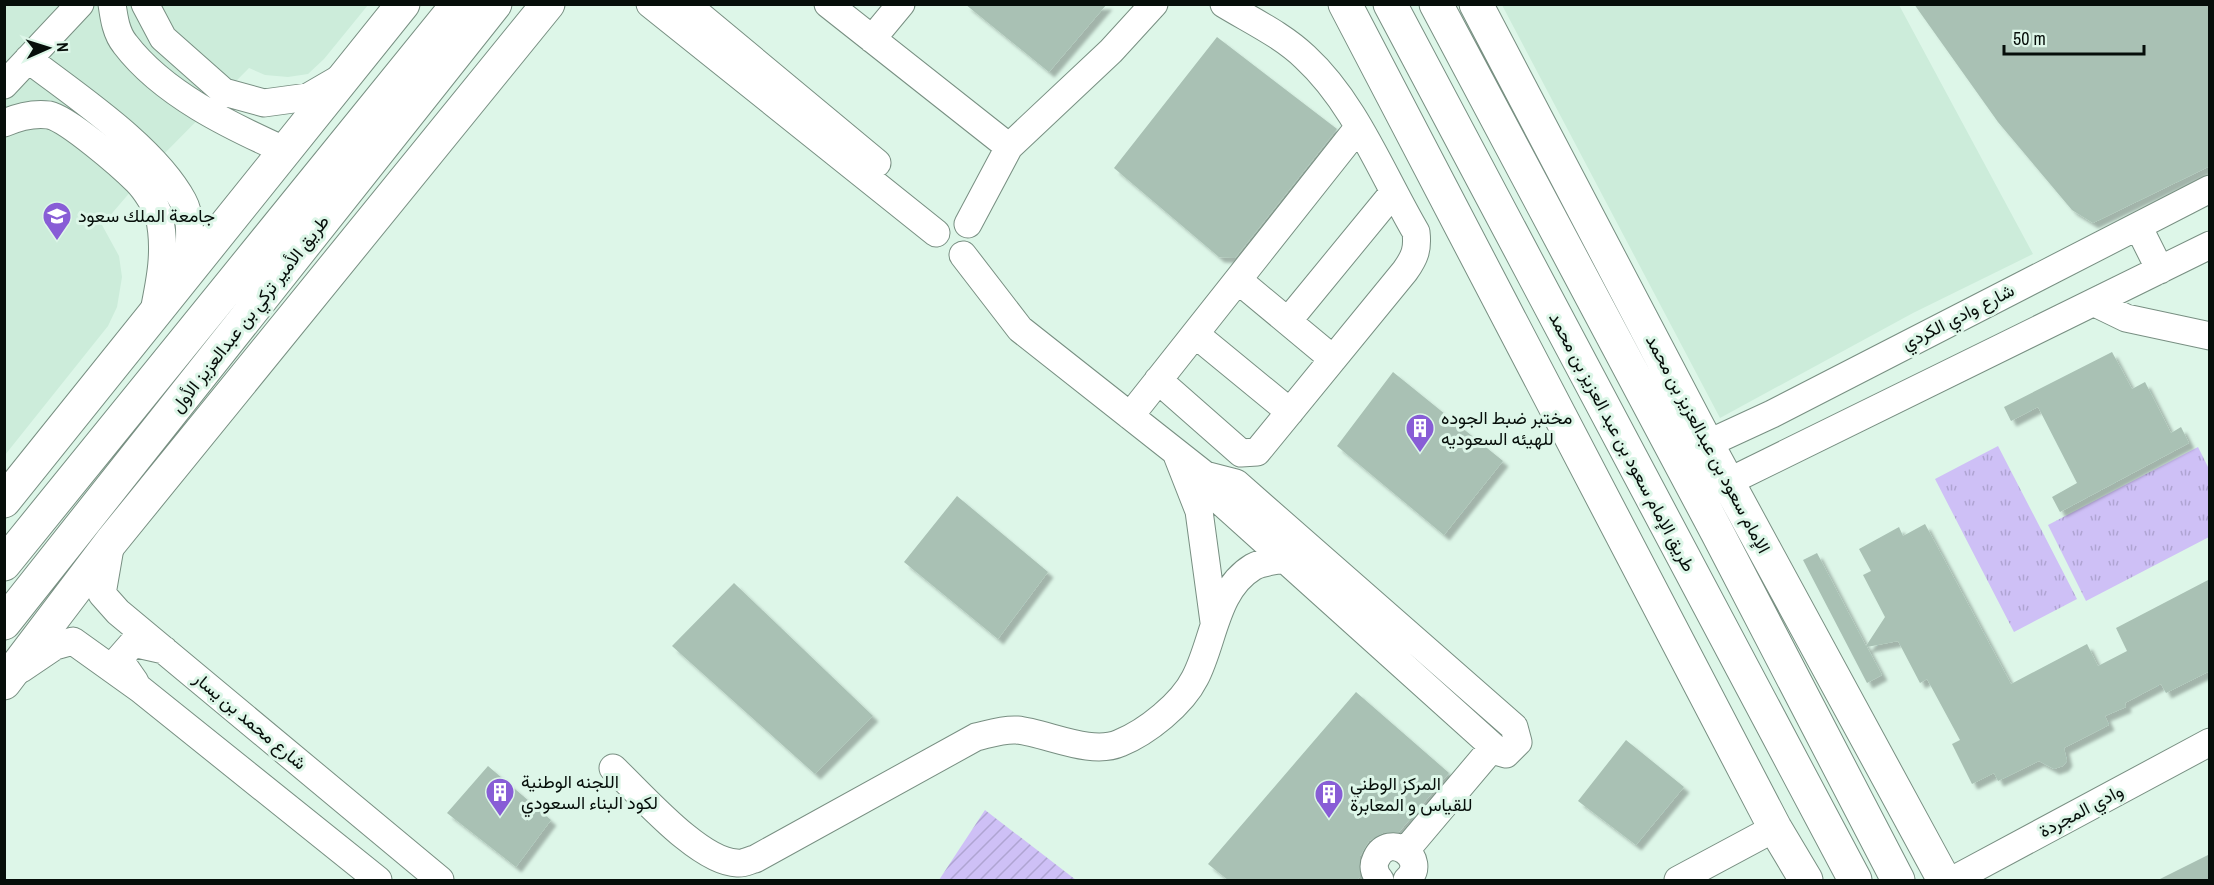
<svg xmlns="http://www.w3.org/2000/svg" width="2214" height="885" font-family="'Archivo Narrow',Vazirmatn,sans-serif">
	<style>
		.built { fill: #ccecda }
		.grass { fill: url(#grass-tufts) }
		.garden { fill: url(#garden-furrows) }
		.building { fill: #a9c1b4; filter: url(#shadow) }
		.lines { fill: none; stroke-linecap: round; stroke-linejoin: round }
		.minor-casing { stroke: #788f82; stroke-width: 29 }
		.major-casing { stroke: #788f82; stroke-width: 35 }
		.minor { stroke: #fff; stroke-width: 27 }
		.major { stroke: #fff; stroke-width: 33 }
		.labels { text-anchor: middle; stroke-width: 6; stroke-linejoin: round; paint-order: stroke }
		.poi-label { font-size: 18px; fill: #060e0a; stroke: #ddf6e8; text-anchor: start }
		.street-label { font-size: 18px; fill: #060e0a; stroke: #ddf6e8 }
	</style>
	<defs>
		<pattern id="grass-tufts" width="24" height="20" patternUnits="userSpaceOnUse" patternTransform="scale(1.5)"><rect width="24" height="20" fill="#cec0f6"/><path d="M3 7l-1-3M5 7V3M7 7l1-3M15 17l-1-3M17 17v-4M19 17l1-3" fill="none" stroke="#afa4d2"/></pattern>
		<pattern id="garden-furrows" width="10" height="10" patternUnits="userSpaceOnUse" patternTransform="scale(1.5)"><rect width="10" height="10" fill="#cec0f6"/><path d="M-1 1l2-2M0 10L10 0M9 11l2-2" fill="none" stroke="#afa4d2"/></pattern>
		<filter id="shadow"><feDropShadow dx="5.5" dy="5.5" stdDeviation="1.5" flood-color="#0004"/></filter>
	</defs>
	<rect width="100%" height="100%" fill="#ddf6e8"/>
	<path class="built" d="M5,5H368L324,59L308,74L288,77L265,75L249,68L155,163L102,225L119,256L122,277L117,307L108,326L5,455Z
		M1502,5H1899L2033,254L1913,313L1720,418Z"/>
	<path class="grass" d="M1998,446L2077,599L2014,632L1935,479Z
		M2198,447L2209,469V537L2086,601L2048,525Z"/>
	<path class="garden" d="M985,810L1076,880H939Z"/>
	<path class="building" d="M965,4H1107L1049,72Z
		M1914,4H2210V166L2093,223L2072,210L1998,122Z
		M1217,37L1337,129L1235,258L1219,257L1114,168Z
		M2112,352L2132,389L2145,382L2171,433L2181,427L2189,443L2060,512L2052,497L2077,483L2038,407L2011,421L2004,407Z
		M1393,372L1503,461L1444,535L1337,446Z
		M957,496L1048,572L998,639L904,562Z
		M1925,524L2011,684L2087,644L2098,666L2127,651L2116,628L2210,579V671L2166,693L2161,684L2125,703L2126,707L2105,716L2109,725L2064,748L2067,761L2063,766L2054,769L2039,761L1998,781L1994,773L1972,784L1952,744L1960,740L1927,679L1920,683L1898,641L1867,647L1882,675L1867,683L1803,560L1817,553L1866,646L1885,617L1863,575L1871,571L1859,549L1899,527L1903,536Z
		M734,583L873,716L815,774L672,646Z
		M1356,692L1449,773L1399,832L1383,833L1369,841L1360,856V877L1357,880H1228L1208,864Z
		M1626,740L1684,787L1636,845L1578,801Z
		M488,766L551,820L516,867L447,813Z
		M2210,854V880H2158Z"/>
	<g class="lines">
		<g class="minor-casing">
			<path id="minor" d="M112,4C114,18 116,33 125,44C163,94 230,126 286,151
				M145,4L163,38L224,92L264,103L308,97L339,79
				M650,4L936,233
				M686,4L877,163
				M828,4L1009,147
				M872,39L901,4
				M28,59C76,96 154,147 183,201C194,221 188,252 188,274
				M4,85L80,4
				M4,123C18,117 34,113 49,115C68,119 122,166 137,181C145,189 156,206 159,216C167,250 160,282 153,316
				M968,224L1009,147L1111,51L1154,4
				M2138,226L2160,270
				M963,255L1020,329L1205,475L1219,500L1499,752L1506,754L1518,742L1514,727L1236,483L1205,475
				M1238,280L1333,359
				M2095,303L2126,318L2210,336
				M1288,321L1393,193
				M1195,334L1290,412
				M1158,380L1241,453L1257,452L1405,271C1415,257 1418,249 1416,232C1382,174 1355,103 1305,57C1282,35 1252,21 1224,4
				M1130,416L1358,128
				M1707,444L1772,414L2210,189
				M1177,455L1199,511L1214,622
				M1728,482L2210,245
				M111,542L102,594L118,612L440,880
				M21,669L55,646L73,641L140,689L378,880
				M135,682L119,659L133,643L164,650
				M613,768C641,794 699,862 737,863C743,864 750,860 755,859L976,737C989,734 1003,729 1017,730C1047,733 1091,756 1120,743C1147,732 1182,704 1195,678C1214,642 1215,590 1253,567C1261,562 1275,561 1284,559
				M1406,850L1493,747
				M1380,880C1375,874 1372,867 1376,859C1389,830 1430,859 1407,880
				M1678,880L1775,828
				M1953,880L2210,742"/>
		</g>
		<g class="major-casing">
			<path id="major" d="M1345,4L1775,828L1806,880
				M1390,4L1855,880
				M1436,4L1717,532L1898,880
				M1476,4L1707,444L1944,880
				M4,501L403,4
				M4,564L458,4
				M4,623L495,4
				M4,683L111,542L548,4"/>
		</g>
		<use href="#minor" class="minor"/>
		<use href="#major" class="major"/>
	</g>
	<defs>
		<g id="university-pin" transform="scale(1.5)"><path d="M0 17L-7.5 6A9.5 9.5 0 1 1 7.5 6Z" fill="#885dd6" stroke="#ddf6e8"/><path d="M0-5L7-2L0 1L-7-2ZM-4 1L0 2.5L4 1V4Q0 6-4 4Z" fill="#fff"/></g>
		<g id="building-pin" transform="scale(1.5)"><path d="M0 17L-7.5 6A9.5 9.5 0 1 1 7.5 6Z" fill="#885dd6" stroke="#ddf6e8"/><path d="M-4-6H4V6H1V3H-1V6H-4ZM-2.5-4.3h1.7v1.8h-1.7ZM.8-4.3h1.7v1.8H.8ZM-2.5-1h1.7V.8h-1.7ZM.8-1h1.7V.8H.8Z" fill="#fff"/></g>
	</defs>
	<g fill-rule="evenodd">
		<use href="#university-pin" x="57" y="216"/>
		<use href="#building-pin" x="1420" y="428"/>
		<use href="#building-pin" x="500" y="792"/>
		<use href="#building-pin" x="1329" y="794"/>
	</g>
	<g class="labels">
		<g class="poi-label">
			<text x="78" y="222">جامعة الملك سعود</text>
			<text x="1441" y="424">مختبر ضبط الجوده<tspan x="1441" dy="21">للهيئه السعوديه</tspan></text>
			<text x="521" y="788">اللجنه الوطنية<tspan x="521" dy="21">لكود البناء السعودي</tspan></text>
			<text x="1350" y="790">المركز الوطني<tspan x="1350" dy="21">للقياس و المعابرة</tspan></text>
		</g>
		<g class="street-label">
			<text transform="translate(250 314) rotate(-52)" y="6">طريق الأمير تركي بن عبدالعزيز الأول</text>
			<text transform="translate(1958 317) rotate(-27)" y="6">شارع وادي الكردي</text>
			<text transform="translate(1622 442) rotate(62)" y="6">طريق الإمام سعود بن عبد العزيز بن محمد</text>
			<text transform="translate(1708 444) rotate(62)" y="6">الإمام سعود بن عبدالعزيز بن محمد</text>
			<text transform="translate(250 721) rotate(40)" y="6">شارع محمد بن يسار</text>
			<text transform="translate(2081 811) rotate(-28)" y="6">وادي المجردة</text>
		</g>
	</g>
	<rect width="2214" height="885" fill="none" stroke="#060e0a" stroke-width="12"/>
	<g transform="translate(48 48) rotate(87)" stroke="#ddf6e8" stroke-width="4.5" paint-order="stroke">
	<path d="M0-4.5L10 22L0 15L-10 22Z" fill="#060e0a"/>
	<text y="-9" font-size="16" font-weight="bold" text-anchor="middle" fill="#060e0a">N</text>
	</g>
	<path d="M2004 45v9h140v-9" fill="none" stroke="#060e0a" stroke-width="3"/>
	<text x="2013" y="45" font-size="18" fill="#060e0a" stroke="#ddf6e8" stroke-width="4.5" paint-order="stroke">50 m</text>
</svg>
